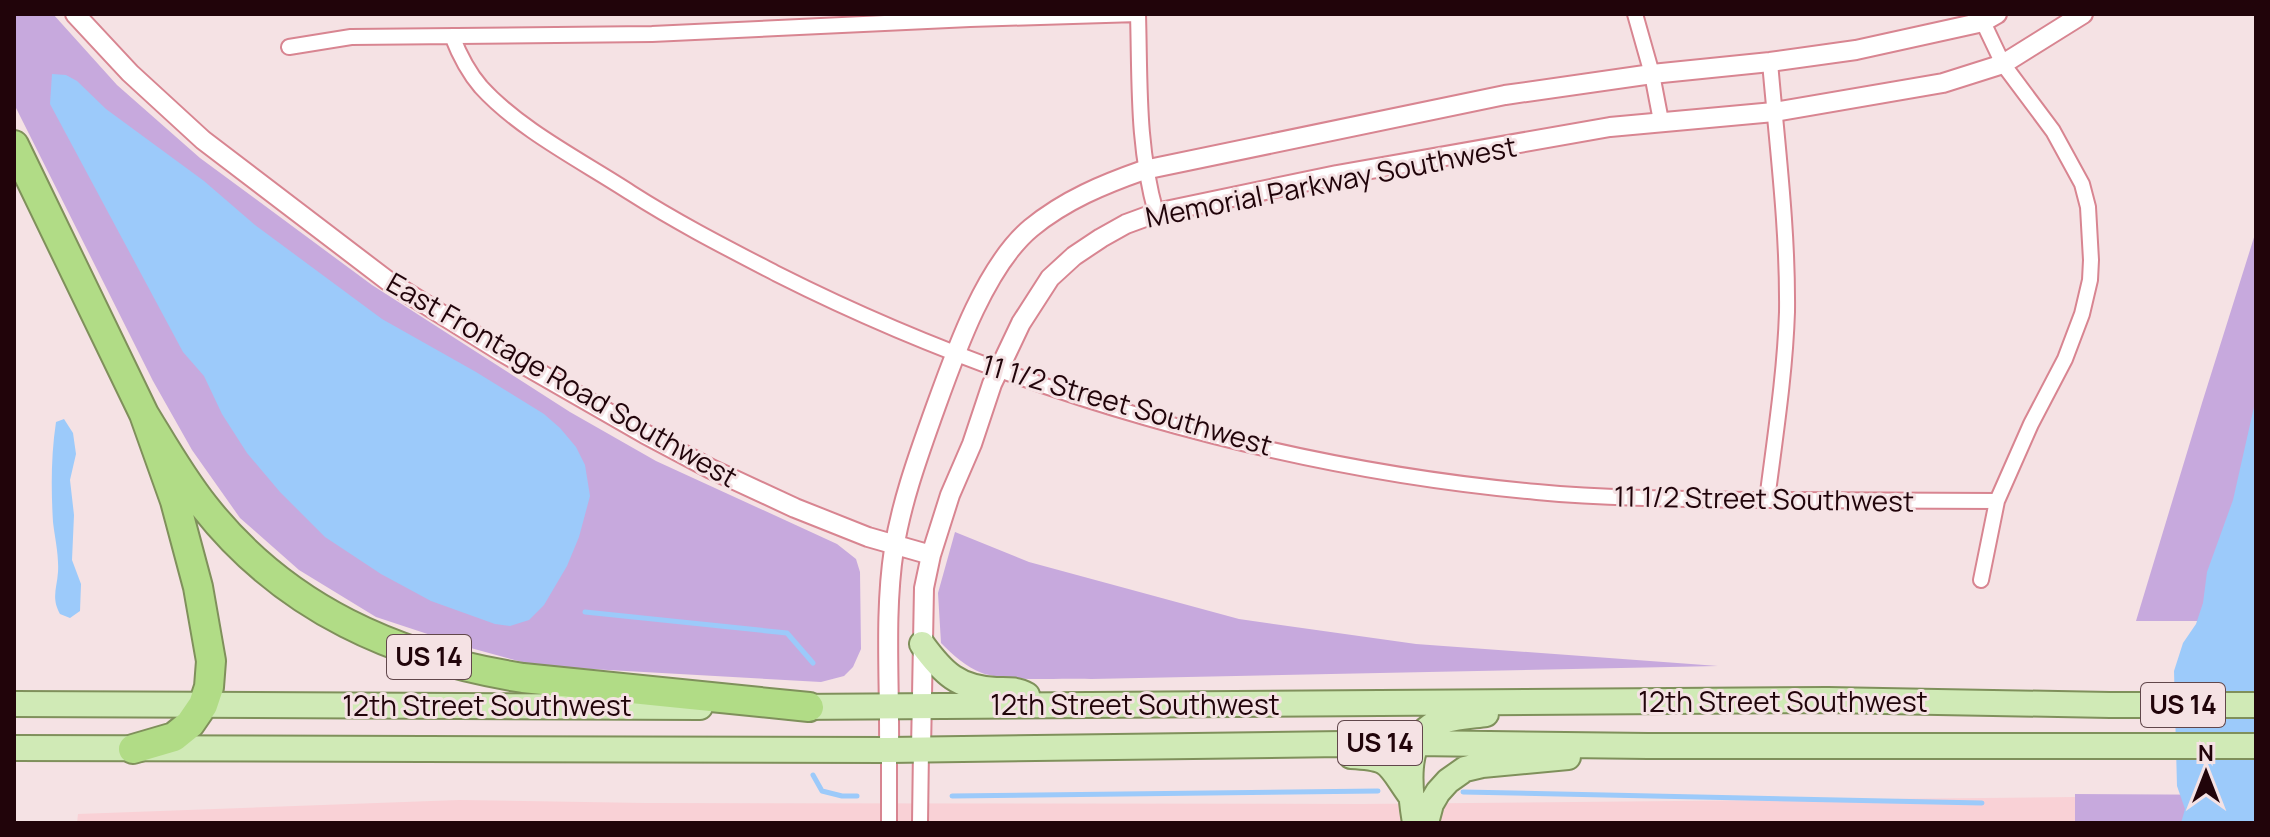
<svg xmlns="http://www.w3.org/2000/svg" width="2270" height="837" font-family="Manrope,sans-serif">
	<style>
		.built { fill: #f9d1d6 }
		.green { fill: #c7a9dd }
		.water { fill: #9ccafa }
		.lines { fill: none; stroke-linecap: round; stroke-linejoin: round }
		.stream { stroke: #9ccafa; stroke-width: 5 }
		.minor-casing { stroke: #d88591; stroke-width: 18 }
		.tertiary-casing { stroke: #d88591; stroke-width: 22 }
		.primary-casing { stroke: #7f905b; stroke-width: 28 }
		.motorway-casing { stroke: #7f905b; stroke-width: 32 }
		.minor { stroke: #fff; stroke-width: 14 }
		.tertiary { stroke: #fff; stroke-width: 18 }
		.primary { stroke: #d0eab6; stroke-width: 24 }
		.motorway { stroke: #b1dc86; stroke-width: 28 }
		.labels { text-anchor: middle; stroke-width: 6; stroke-linejoin: round; paint-order: stroke }
		.shield { fill: #f5e2e4; stroke: #61474b; stroke-width: 2 }
		.shield-label { font-size: 26px; font-weight: bold; fill: #21040a }
		.street-label { font-size: 28px; fill: #21040a; stroke: #f5e2e4 }
	</style>
	<rect width="100%" height="100%" fill="#f5e2e4"/>
	<path class="built" d="M2075,797V823H77L78,814L459,800L645,803L1362,804Z"/>
	<path class="green" d="M14,14H53L117,85L200,158L372,285L570,412L656,461L837,544L856,559L860,572L861,649L853,667L844,676L821,682L537,666L467,647L376,617L299,570L240,518L192,450L153,381L14,104Z
		M2256,231V621H2136L2202,403Z
		M955,532L1029,562L1239,619L1416,644L1718,666L1091,679C1062,678 1007,682 982,673C966,667 953,655 941,643L938,593Z
		M2075,794L2256,795V823H2075Z"/>
	<path class="water" d="M52,74L66,75L77,81L106,109L204,181L255,225L382,319L476,372L544,414L560,428L576,447L585,465L590,496L579,537L567,566L544,605L529,620L510,626L495,624L431,601L381,574L325,537L280,492L247,453L222,414L204,376L183,352L50,104Z
		M2256,398V823H2181L2185,809L2177,786L2174,671L2183,643L2196,624L2203,603L2207,572L2233,500Z
		M64,419L73,433L76,454L70,480L74,515L72,560L81,584L80,611L70,618L60,614C51,598 57,588 58,572C59,555 55,539 53,522C51,489 51,455 56,422Z"/>
	<g class="lines">
		<path class="stream" d="M585,612L787,633L813,663
			M813,775L822,791L842,796H857
			M1463,792L1982,803
			M952,796L1378,791"/>
		<g class="minor-casing">
			<path id="minor" d="M1635,14L1652,74L1661,121
				M452,36C459,54 468,72 481,87C520,130 582,161 631,193C678,223 727,248 777,274C1007,390 1280,469 1537,492C1612,499 1688,499 1763,500C1841,500 1919,501 1997,501
				M289,47L351,37L652,34L970,19L1138,14C1140,84 1137,145 1156,213
				M1767,500C1775,437 1785,374 1787,312C1788,228 1777,145 1770,62
				M1981,580L1997,501L2031,424L2065,359L2082,314L2090,280L2091,260L2088,207L2082,184L2053,131L2003,64L1983,22
				M889,823V750
				M920,823L921,749"/>
		</g>
		<g class="tertiary-casing">
			<path id="tertiary" d="M75,14L130,73L203,140L388,281L502,352L645,434L711,469L795,508L868,537L931,555
				M921,749L924,588L931,555L950,495L972,444L992,384L1021,323L1050,278L1074,256L1101,238L1126,224L1156,213L1337,175L1610,127L1774,112L1943,83L2003,64L2083,14
				M889,750C890,683 884,614 894,549C901,505 916,462 931,420C952,362 983,268 1031,228C1065,200 1104,184 1144,170L1505,95L1652,74L1770,62L1856,50L1983,22L1997,14"/>
		</g>
		<g class="primary-casing">
			<path id="primary" d="M922,644C943,673 958,688 996,690C1007,690 1017,689 1027,695
				M14,704L700,707
				M792,707L1828,700L2110,705H2256
				M14,748L889,750L1416,743L1648,746H2256
				M1351,756C1392,758 1387,763 1410,795
				M1415,823C1410,793 1402,739 1436,723C1450,717 1471,716 1486,714
				M1426,823L1431,804L1438,792L1448,781L1465,769L1482,765L1568,757"/>
		</g>
		<g class="motorway-casing">
			<path id="motorway" d="M14,145L144,414L175,501L198,587L211,661L209,687L203,705L190,724L174,737L133,749
				M144,414C163,445 181,477 204,506C285,609 397,658 523,678L809,707"/>
		</g>
		<use href="#minor" class="minor"/>
		<use href="#tertiary" class="tertiary"/>
		<use href="#primary" class="primary"/>
		<use href="#motorway" class="motorway"/>
	</g>
	<g class="labels">
		<g class="shield">
			<rect x="387" y="635" width="84" height="44" rx="6"/>
			<rect x="2141" y="683" width="84" height="44" rx="6"/>
			<rect x="1338" y="721" width="84" height="44" rx="6"/>
		</g>
		<g class="shield-label">
			<text x="429" y="666">US 14</text>
			<text x="2183" y="714">US 14</text>
			<text x="1380" y="752">US 14</text>
		</g>
		<g class="street-label">
			<text transform="translate(1331 182) rotate(-11)" y="10">Memorial Parkway Southwest</text>
			<text transform="translate(562 380) rotate(30)" y="10">East Frontage Road Southwest</text>
			<text transform="translate(1127 405) rotate(16)" y="10">11 1/2 Street Southwest</text>
			<text transform="translate(1764 499) rotate(1)" y="10">11 1/2 Street Southwest</text>
			<text x="1783" y="712">12th Street Southwest</text>
			<text x="1135" y="715">12th Street Southwest</text>
			<text x="487" y="716">12th Street Southwest</text>
		</g>
	</g>
	<rect width="2270" height="837" fill="none" stroke="#21040a" stroke-width="32"/>
	<g transform="translate(2206 773)" stroke="#f5e2e4" stroke-width="6" paint-order="stroke">
	<path d="M0-6L14 30L0 20L-14 30Z" fill="#21040a"/>
	<text y="-12" font-size="22" font-weight="bold" text-anchor="middle" fill="#21040a">N</text>
	</g>
</svg>
